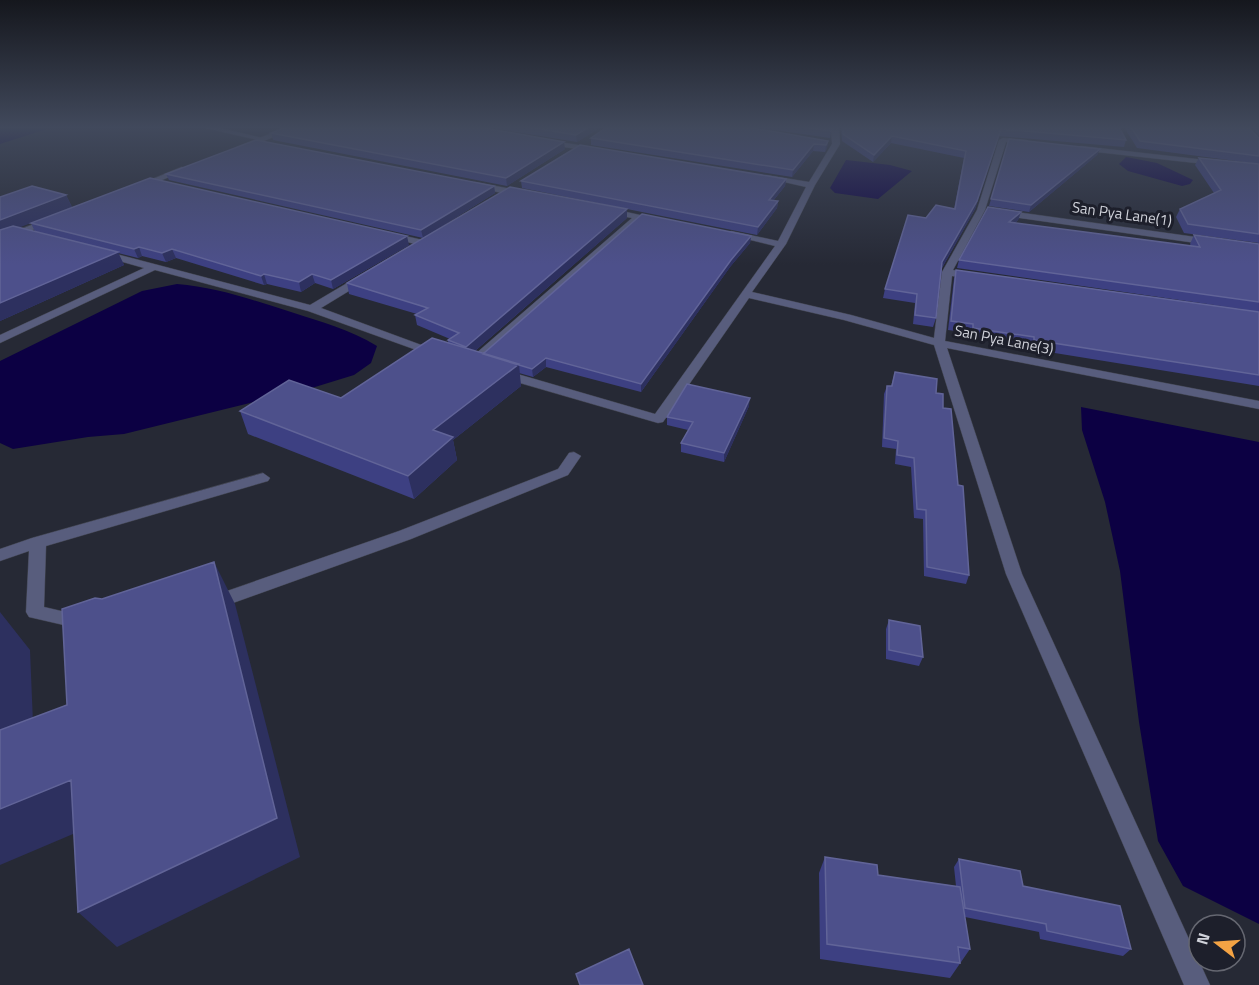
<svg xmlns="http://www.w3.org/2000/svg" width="1259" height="985" font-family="'Titillium Web',sans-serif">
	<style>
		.water { fill: #0c0043 }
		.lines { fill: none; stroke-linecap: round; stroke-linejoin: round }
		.lane-casing { stroke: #41444f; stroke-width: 1 }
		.street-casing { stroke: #41444f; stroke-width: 1 }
		.lane { fill: #585d7d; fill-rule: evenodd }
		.street { fill: #585d7d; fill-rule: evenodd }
		.wall { fill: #3d4082 }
		.shaded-wall { fill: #2d305f }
		.building { fill: #4d508b; stroke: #616498; stroke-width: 1.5 }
		.labels { text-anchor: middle; stroke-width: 6; stroke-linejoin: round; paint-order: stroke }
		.far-street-label { font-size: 15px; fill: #d0d2da; stroke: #1d1f2b }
	</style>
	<rect width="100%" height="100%" fill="#262935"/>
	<path class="water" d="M0,127H53L0,144Z
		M1126,157L1157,163L1193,180L1190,184L1182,186L1128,171L1119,164Z
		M846,160L890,165L912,171L878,199L835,193L830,188Z
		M177,284C216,287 253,300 291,312C322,322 349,329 377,346L371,363L354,375L315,387L124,434L88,437L13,449L0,443V361L142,291Z
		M1081,407L1259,442V924L1183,886L1158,841L1139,722L1120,571L1105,502L1082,430Z"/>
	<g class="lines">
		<g class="lane-casing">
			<path id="lane" d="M201,127H216L267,139L263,141Z
				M574,452L581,456L568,475L411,539L219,608L213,610L207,608L204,603L207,598L399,531L558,469L569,453Z
				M263,473L270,478L268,481L46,546L44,607L87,617L90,622L87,627L81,629L29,617L26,612L29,551L0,561V549L32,538Z"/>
		</g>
		<g class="street-casing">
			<path id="street" d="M287,127H298L244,149L237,147Z
				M831,127H839L840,144L815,185L786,244L752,292L851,315L934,338L942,272L977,210L999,140L1003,138L1027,140L1030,144L1006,142L985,210L953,270L974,273L979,276L974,279L952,276L945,341L1259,401V409L947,348L1022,574L1210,985H1184L1006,574L934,345L844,320L749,298L663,422L658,423L499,377L497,374L499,371H507L655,414L775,246L726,234L731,231L778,241L806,187L762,177L766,175L809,182L832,144Z
				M547,140L597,148L601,150L597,152L544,144Z
				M1081,146L1259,166V170L1078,150L1077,148Z
				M182,167L189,169L140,189L133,187Z
				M475,182L522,191L526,194L522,197L472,187L471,185Z
				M608,208L663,220L658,223L640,220L474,368H466V362L632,218L605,213L604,211Z
				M1002,210L1210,239L1215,242L1210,245L999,215L998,213Z
				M47,219L55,221L0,243V237Z
				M388,232L427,241L429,243L424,246L385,237V233Z
				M101,250L310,305L359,276H367V280L321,308L443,353L441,356H433L308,311L155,270L0,343V335L144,268L98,255L96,253Z"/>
		</g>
		<use href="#lane" class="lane"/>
		<use href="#street" class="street"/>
	</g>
	<path class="wall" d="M486,127H601L577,142Z
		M754,127H831V131L830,138Z
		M841,127H1119L1126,140L1124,147L999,136L975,209L942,268L936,318L933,327L913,324L915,303L883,298L885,289L926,218L954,209L964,158L891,143L873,162L842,141Z
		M1124,127H1248L1259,138V164L1137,148Z
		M1251,127H1259V136Z
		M271,133L565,149L507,186L273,140Z
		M591,138L828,141L827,148L825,152L813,151L792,177L591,145Z
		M1009,139L1100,149L1097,155L1029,212L989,206Z
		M1199,158L1259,164V243L1184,233L1176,217L1180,209L1214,193L1195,165Z
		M166,174L494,186L495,193L423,238L169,180Z
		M786,179L785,186L773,201H778L777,208L757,235L522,188L521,181Z
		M66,195L72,207L19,227L35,232L31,223L409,245L333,289L315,283L301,292L267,284L264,285L176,258L166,262L142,256L138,258L118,253L124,265L0,321V197Z
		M1021,212L1018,220L1015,223L1191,246L1190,244L1194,235L1259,244V386L1030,349V347L970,337V333L948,330L954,279L956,270L1242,309L957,268L959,260Z
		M627,218L475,351L483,354L751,236L750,243L730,267L641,392L546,367L533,377L519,373L521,386L453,440L457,460L414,499L248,434L240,411L341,398L448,343V340L450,339L417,325L415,315L417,314L349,294L347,283Z
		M895,372L936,393L943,408L958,485L969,575L966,584L924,576L923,519L914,518L911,467L895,464L896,449L882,447L884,394L887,386H891Z
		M749,406L724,462L681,452V443L688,430L667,425V417Z
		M889,620L923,657L919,666L886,659V629Z
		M825,857L878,875L956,886L954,867L959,859L1023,886L1131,949L1123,956L1040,939L1039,932L965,917L970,949L950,978L820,959L819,873Z"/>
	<path class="shaded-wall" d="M589,127H601L577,142L576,135Z
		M1001,129L975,209L940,271L942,262Z
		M892,136L891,143L873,162L874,155Z
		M828,141L827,148L825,152L826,145Z
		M564,142L565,149L507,186L506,178Z
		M814,144L813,151L792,177L793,170Z
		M1100,149L1097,155L1029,212L1031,205Z
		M786,179L785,186L768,207L769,200Z
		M494,186L495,193L423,238L421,230Z
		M66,195L72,207L0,235V220Z
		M778,201L777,208L757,235L758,227Z
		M627,209V218L468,357L466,347Z
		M1021,212L1018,220L1006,230L1009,222Z
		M407,236L409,245L333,289L331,280Z
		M751,236L750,243L730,267L641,392V384L731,260Z
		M139,247L142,256L138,258L134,249Z
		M172,249L176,258L166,262L162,253Z
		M118,252L124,265L0,321V303Z
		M264,274L267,284L264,285L261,276Z
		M312,274L315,283L301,292L299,282Z
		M546,358V367L533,377L532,369Z
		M519,364L521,386L453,440L457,460L414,499L408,476L433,430Z
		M750,398L749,406L724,462V453Z
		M214,562L235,604L300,857L117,947L78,912Z
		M0,612L30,650L35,772L0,734Z
		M71,780L106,820L0,865V809Z"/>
	<path class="building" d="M287,127H479L564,142L506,178L271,133Z
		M528,127H589L576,135Z
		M607,127H747L828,141L826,145L814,144L793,170L591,138Z
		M801,127H831V131Z
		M843,127H1119L1126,140L1001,129L977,201L942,262L936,318L915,315L917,294L885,289L908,215L926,218L936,205L955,209L966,151L892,136L874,155L843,134Z
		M1131,127H1248L1259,138V156L1140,141Z
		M1009,139L1100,149L1031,205L991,199Z
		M256,140L494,186L421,230L166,174Z
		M580,145L786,179L769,200L778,201L758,227L521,181Z
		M1199,158L1259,164V234L1188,224L1180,209L1221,190Z
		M150,178L407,236L331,280L312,274L299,282L264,274L261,276L172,249L162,253L139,247L134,249L31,223Z
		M32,186L66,195L0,220V197Z
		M510,187L627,209L466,347L448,340L459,333L415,315L428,308L347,283Z
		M988,207L1021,212L1009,222L1200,247L1194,235L1259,244V302L959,260Z
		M642,214L751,236L731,260L641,384L546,358L532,369L483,354Z
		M13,226L118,252L0,303V230Z
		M956,270L1259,312V375L1034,340V337L973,328V324L951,321Z
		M432,338L519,364L433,430L453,437L408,476L240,411L289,380L341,398Z
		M895,372L937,379L936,393L943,394V408L951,409L958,485L963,486L969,575L927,567L926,510L917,509L914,458L897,455L898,441L884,438L887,386H892Z
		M687,384L750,398L724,453L681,443L693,422L667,417Z
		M214,562L277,818L78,912L71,780L0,809V730L67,705L62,609L95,598L102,599Z
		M889,620L920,626L923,657L889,650Z
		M825,857L877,865L878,875L960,887L970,949L958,947L960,963L827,944Z
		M959,859L1020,871L1023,886L1120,906L1131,949L1047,931L1046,924L965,908Z
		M629,949L643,985H580L576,974Z"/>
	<linearGradient id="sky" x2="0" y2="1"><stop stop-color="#15171d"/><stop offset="0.48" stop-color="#41495c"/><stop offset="1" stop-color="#41495c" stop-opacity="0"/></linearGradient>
	<rect width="1259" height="265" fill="url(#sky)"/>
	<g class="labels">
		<g class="far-street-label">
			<text transform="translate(1122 214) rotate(8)" y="5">San Pya Lane(1)</text>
			<text transform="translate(1004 340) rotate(11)" y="5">San Pya Lane(3)</text>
		</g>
	</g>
	<g transform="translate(1217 943) rotate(287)"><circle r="28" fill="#1d1f2b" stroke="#656771" stroke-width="1.5"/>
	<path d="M0-4.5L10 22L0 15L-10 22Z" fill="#f4a344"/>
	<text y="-9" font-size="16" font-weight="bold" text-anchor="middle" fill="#d0d2da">N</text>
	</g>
</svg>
